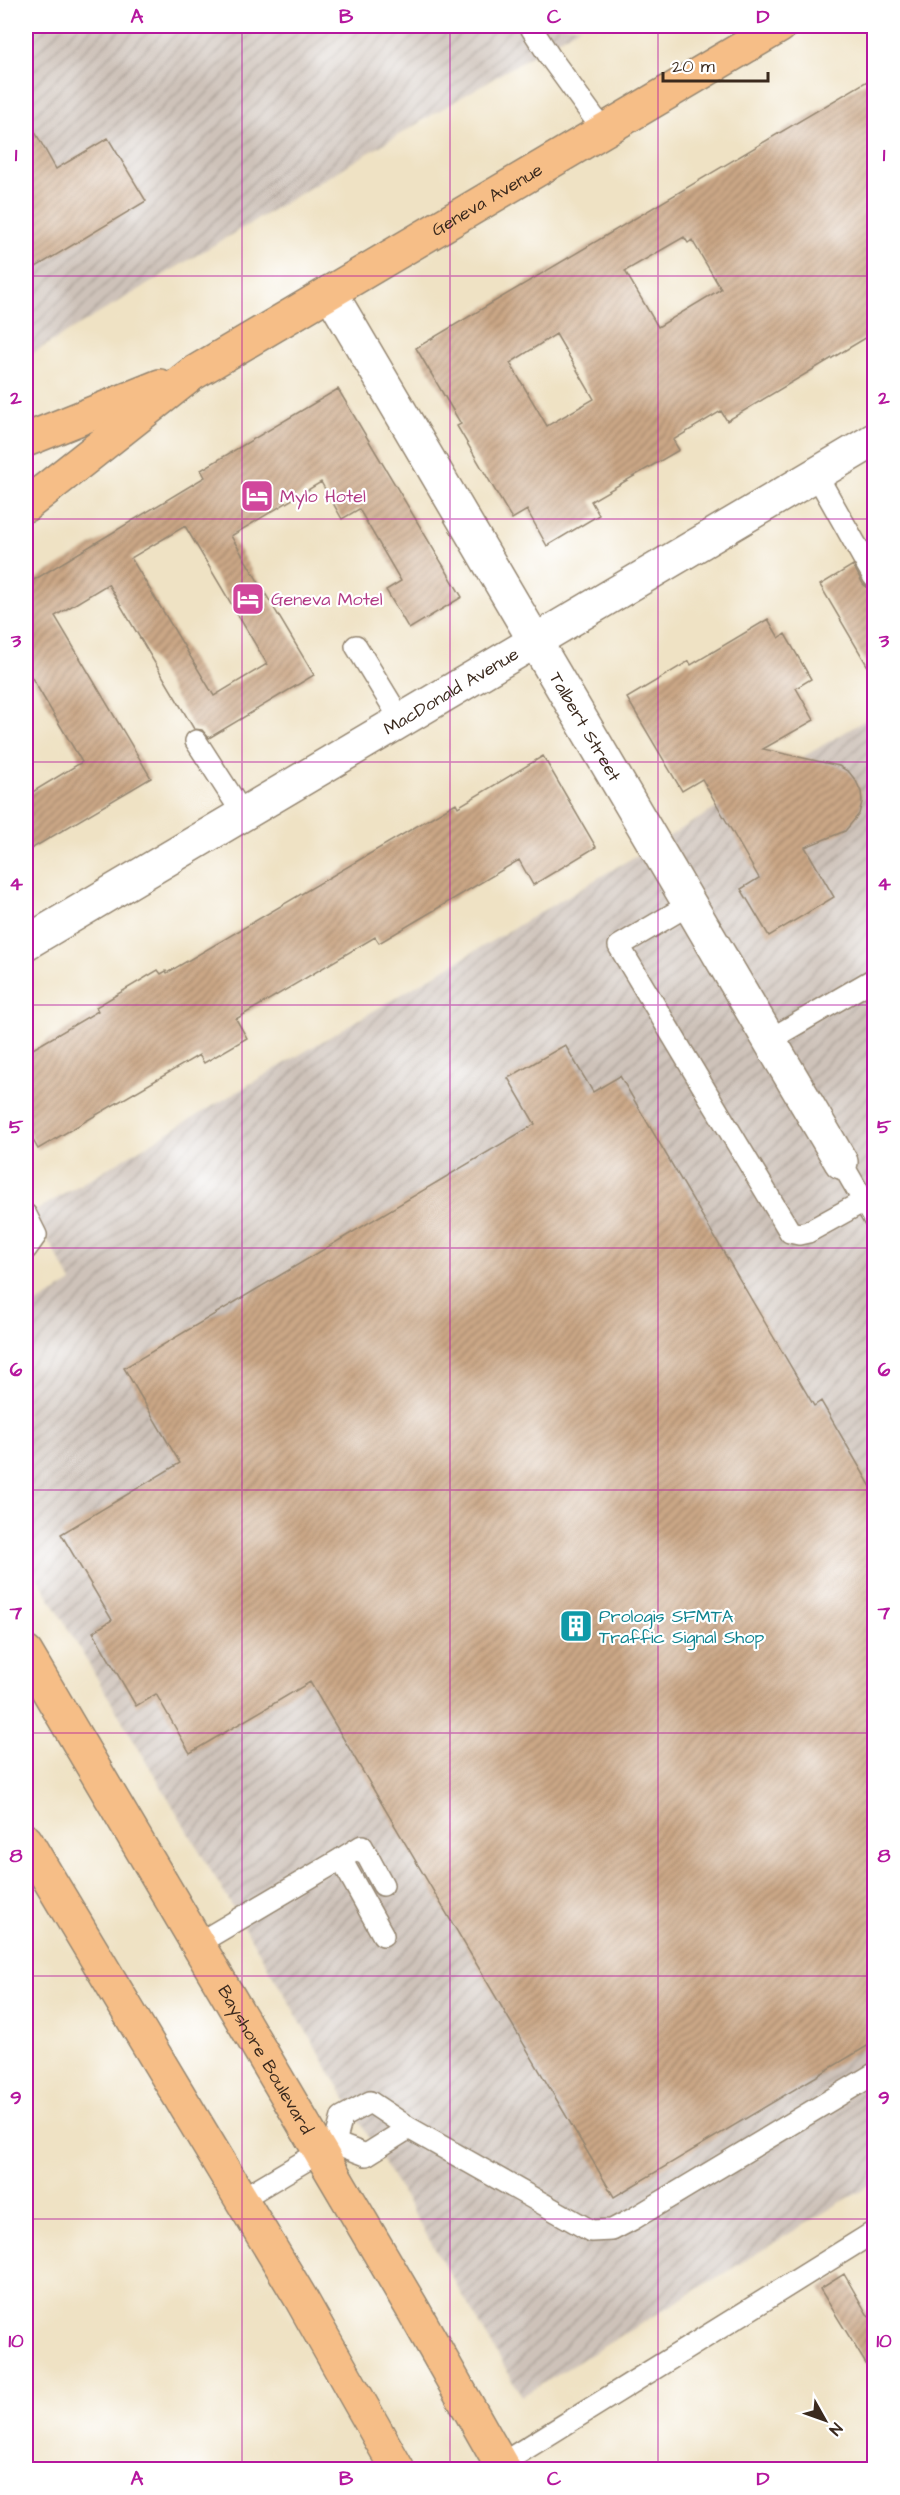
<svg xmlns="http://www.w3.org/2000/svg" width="900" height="2495" font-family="'Architects Daughter',sans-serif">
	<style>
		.industrial { fill: url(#industrial-furrows) }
		.building { fill: url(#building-hatch); fill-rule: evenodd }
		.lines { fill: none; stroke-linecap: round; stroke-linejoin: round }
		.lane-casing { stroke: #958671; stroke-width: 24 }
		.street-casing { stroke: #958671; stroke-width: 36 }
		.primary-casing { stroke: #958671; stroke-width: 36 }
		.lane { stroke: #fff; stroke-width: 21 }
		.street { stroke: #fff; stroke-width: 33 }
		.primary { stroke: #f6be87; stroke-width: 33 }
		.grid { fill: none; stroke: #b5179e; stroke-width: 1.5; stroke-opacity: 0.55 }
		.labels { text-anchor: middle; stroke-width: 4.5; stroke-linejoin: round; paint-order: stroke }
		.street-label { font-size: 18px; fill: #3b2a1e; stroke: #fff }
		.hotel-label { font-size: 18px; fill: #b23c85; stroke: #fff; text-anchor: start }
		.culture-label { font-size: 18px; fill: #0d838f; stroke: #fff; text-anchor: start }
		.neatline { fill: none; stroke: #b5179e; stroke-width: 2 }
		.grid-label { font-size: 20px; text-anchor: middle; font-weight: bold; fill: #b5179e }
	</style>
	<defs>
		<pattern id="industrial-furrows" width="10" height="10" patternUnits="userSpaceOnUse" patternTransform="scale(1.5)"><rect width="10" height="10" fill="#cec2b9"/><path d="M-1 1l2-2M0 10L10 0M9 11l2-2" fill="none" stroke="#a89e96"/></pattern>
		<pattern id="building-hatch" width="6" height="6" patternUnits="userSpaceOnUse" patternTransform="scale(1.5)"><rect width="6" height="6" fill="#cba786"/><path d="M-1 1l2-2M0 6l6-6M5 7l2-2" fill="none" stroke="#a6886d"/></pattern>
	</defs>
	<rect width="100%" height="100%" fill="#fff"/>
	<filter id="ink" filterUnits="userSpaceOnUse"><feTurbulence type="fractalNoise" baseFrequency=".0167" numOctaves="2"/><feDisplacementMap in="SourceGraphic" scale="12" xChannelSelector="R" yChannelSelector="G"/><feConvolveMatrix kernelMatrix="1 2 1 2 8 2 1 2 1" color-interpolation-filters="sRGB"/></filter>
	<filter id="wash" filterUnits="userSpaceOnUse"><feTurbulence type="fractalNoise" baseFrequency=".008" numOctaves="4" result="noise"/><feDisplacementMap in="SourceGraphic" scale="24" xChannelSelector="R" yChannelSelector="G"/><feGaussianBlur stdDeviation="1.35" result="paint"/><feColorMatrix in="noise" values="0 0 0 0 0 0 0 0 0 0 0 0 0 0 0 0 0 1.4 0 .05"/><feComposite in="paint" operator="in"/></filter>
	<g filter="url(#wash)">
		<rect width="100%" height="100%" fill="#efe2c4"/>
		<path class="industrial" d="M26,26H581L26,357Z
			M874,715V2182L522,2396L26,1558V1311L72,1282L32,1213Z"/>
		<g id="blocks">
			<path class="building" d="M874,77V333L727,421L721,411L673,440L679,450L591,501L599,515L547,546L527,510L512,519L457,426L461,424L416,348ZM684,237L688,243L692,240L721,289L658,327L625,271ZM556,334L594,399L547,426L510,363Z
				M26,116L56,169L108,138L146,201L26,273Z
				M338,389L462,597L409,629L386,590L401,581L359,509L342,519L321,482L231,536L314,675L209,738L202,730L194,729L108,584L55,616L151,778L26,852V796L82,762L26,668V566L34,580L205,477L201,470ZM185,526L267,664L214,696L131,558Z
				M853,565L863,584L874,593V677L820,585Z
				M768,619L779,638L785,634L811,679L796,688L814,720L763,749L839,766L849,772L856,781L861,792L862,802L859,814L845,831L805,847L834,897L769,936L741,889L759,878L702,779L682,791L627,698L689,661L691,665Z
				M543,756L596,847L533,885L519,860L379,943L375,937L236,1019L247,1038L204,1063L199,1055L38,1149L26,1128V1053L98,1011L96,1007L158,970L161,974L166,971L167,973L456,803L458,807Z
				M565,1045L593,1092L620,1076L814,1406L821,1401L874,1492V2042L614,2197L310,1682L190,1753L156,1694L136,1706L93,1632L112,1620L61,1534L180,1463L124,1368L535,1124L508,1078Z
				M844,2274L867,2314L874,2320V2377L820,2289Z"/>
		</g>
	</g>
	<g filter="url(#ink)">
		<use href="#blocks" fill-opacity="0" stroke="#958671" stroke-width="1.5"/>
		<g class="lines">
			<g class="lane-casing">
				<path id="lane" d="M530,26L550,57L603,130
					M816,474L874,577
					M356,646L401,720
					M196,741L243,814
					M690,904L619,946L790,1232L799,1234L808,1232L864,1201
					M769,1040L874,979
					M841,1162L874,1219
					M26,1215L36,1235L26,1249
					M341,1859L362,1846L383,1885
					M197,1944L341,1859L383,1935
					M335,2143L366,2155L409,2128
					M241,2199L335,2143L342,2117L370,2102L409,2128L591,2231L612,2230L633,2219L874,2074
					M501,2464L874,2232"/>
			</g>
			<g class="street-casing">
				<g id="street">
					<path id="s1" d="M330,292L841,1162"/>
					<path id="s2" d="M26,943L874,440"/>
				</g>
			</g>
			<g class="primary-casing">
				<g id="primary">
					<path d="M26,440L160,386"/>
					<path id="s3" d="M26,505L192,374L780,26"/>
					<path id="s4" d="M26,1653L411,2306L504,2470"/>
					<path d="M26,1841L300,2297L398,2470"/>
				</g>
			</g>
			<use href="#lane" class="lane"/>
			<use href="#street" class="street"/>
			<use href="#primary" class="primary"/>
		</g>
	</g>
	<path class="grid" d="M242,26V2470M450,26V2470M658,26V2470M26,276H874M26,519H874M26,762H874M26,1005H874M26,1248H874M26,1490H874M26,1733H874M26,1976H874M26,2219H874"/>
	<defs>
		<g id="hotel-square" transform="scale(1.725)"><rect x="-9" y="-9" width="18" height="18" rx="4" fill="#d1479c" stroke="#fff"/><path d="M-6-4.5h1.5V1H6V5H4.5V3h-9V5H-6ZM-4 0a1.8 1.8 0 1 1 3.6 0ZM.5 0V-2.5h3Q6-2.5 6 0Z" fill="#fff"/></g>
		<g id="building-square" transform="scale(1.725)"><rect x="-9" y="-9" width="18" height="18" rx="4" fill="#0f9aa8" stroke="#fff"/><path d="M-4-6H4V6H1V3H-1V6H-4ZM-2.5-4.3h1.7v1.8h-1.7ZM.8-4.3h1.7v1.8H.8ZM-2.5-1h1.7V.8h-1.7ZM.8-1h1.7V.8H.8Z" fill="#fff"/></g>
	</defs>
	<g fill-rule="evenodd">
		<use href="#hotel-square" x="257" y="496"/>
		<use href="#hotel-square" x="248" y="599"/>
		<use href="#building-square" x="576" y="1626"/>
	</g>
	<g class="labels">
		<g class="street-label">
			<text dy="6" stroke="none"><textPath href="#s3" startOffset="554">Geneva Avenue</textPath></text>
			<text dy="6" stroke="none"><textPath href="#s2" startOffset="494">MacDonald Avenue</textPath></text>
			<text dy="6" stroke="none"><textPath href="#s1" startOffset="504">Talbert Street</textPath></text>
			<text dy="6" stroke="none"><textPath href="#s4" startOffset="472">Bayshore Boulevard</textPath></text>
		</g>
		<g class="hotel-label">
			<text x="280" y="502">Mylo Hotel</text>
			<text x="271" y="605">Geneva Motel</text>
		</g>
		<g class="culture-label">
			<text x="599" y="1622">Prologis SFMTA<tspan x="599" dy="21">Traffic Signal Shop</tspan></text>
		</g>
	</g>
	<rect width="900" height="2495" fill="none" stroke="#fff" stroke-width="66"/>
	<g transform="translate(825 2420) rotate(130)" stroke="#ffffff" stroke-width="4.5" paint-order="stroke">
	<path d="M0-4.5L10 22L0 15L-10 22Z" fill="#3b2a1e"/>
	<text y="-9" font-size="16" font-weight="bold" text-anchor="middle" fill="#3b2a1e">N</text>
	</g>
	<path d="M663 72v9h105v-9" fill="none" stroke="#3b2a1e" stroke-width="3"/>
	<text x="672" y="72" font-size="18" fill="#3b2a1e" stroke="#ffffff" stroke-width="4.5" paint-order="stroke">20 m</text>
	<rect x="33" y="33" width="834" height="2429" class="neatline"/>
	<g class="grid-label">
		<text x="137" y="23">A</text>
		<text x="346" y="23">B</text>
		<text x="554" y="23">C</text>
		<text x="763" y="23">D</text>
		<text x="16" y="161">1</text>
		<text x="884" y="161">1</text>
		<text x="16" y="404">2</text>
		<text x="884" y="404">2</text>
		<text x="16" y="647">3</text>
		<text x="884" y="647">3</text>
		<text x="16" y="890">4</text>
		<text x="884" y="890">4</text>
		<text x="16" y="1133">5</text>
		<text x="884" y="1133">5</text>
		<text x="16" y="1376">6</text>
		<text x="884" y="1376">6</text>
		<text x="16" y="1619">7</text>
		<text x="884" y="1619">7</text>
		<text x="16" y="1862">8</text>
		<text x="884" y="1862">8</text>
		<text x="16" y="2104">9</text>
		<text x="884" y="2104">9</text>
		<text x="16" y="2347">10</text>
		<text x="884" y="2347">10</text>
		<text x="137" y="2485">A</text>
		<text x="346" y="2485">B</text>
		<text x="554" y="2485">C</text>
		<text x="763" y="2485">D</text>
	</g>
</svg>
